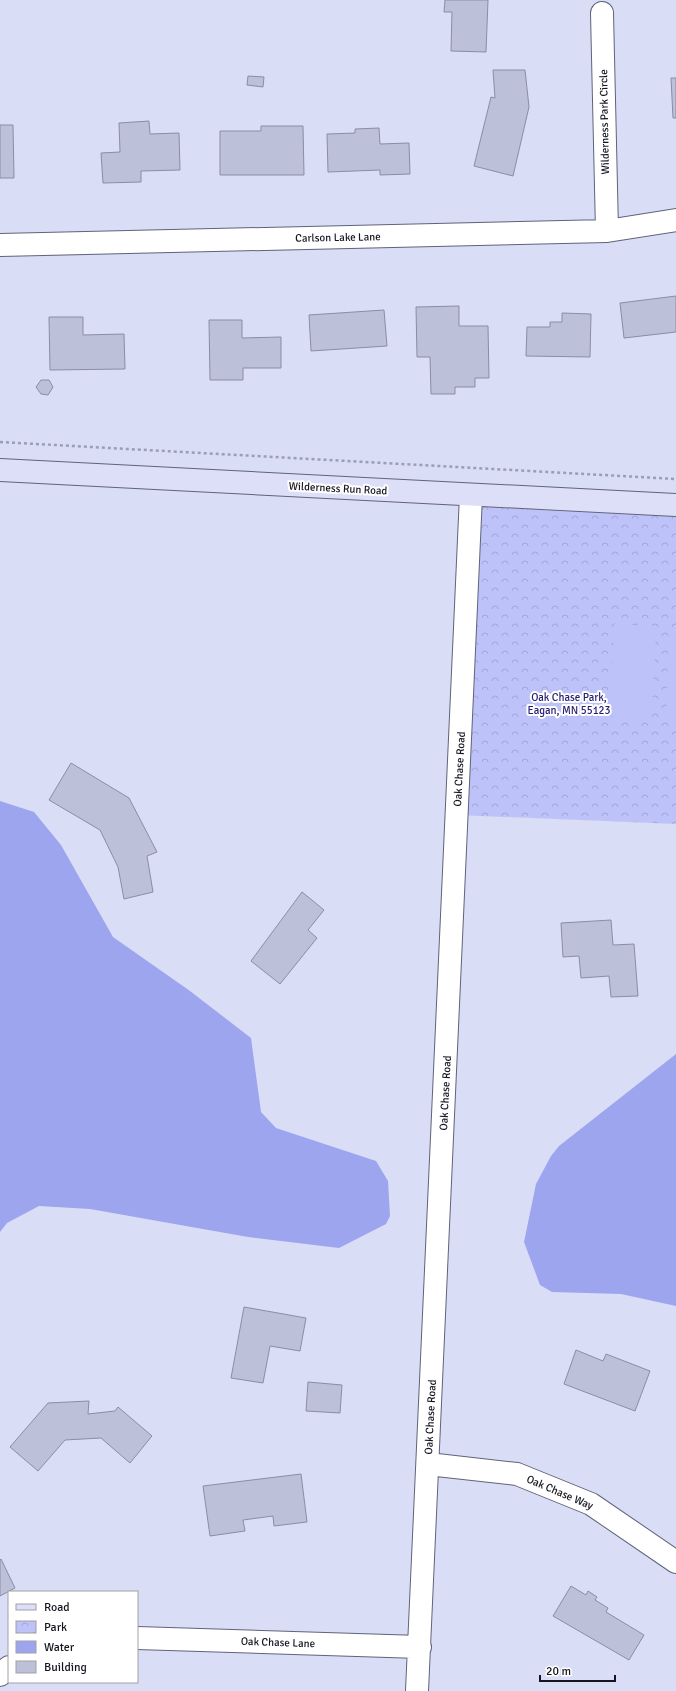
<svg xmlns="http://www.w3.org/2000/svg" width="676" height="1691" font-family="Signika,sans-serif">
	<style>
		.park { fill: url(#park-crowns) }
		.pitch { fill: #bdc3f9 }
		.water { fill: #9ea5ef }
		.building { fill: #bdc0d9; stroke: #8a8da5 }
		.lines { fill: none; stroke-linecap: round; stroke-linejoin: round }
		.street-casing { stroke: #606379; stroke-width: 24 }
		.secondary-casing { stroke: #606379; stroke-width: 24 }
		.path { stroke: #9c9fb3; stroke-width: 2.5; stroke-dasharray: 3 3; stroke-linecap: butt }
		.street { stroke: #fff; stroke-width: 22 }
		.secondary { stroke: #dddff9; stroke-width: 22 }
		.labels { text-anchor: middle; stroke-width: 4; stroke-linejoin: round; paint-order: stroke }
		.street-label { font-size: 11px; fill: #14151e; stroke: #fff }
		.park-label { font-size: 11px; fill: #282073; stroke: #fff }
	</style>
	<defs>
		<pattern id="park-crowns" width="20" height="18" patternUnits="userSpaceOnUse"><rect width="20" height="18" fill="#bdc3f9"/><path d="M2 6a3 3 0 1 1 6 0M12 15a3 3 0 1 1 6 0" fill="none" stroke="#a2a7d5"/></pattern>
	</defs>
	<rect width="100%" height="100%" fill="#d9ddf6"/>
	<path class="park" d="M471,495L676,505V824L457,815Z"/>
	<path class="pitch" d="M614,624L656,626L652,719L610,716Z
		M669,627H676V718H666Z"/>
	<path class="water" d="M0,801L34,812L61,845L113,937L190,991L251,1038L261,1112L276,1128L376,1161L388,1181L390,1216L386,1224L339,1248L248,1237L90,1209L39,1206L7,1223L0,1232Z
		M676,1054V1306L621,1294L552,1292L540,1285L524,1242L536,1184L551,1156L559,1146Z"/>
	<path class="building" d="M445,0H488L486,52L451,51L452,12H444Z
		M493,70H525L529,107L513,176L474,166L491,97L495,98Z
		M248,76L264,77L263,87L247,85Z
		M671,78H676V118H673Z
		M149,121L150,134L179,133L180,170L141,171V182L103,183L101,153L120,152L119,123Z
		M0,125H13L14,178H0Z
		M261,126H303L304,175H220V131H261Z
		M379,128L380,144L409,143L410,174L380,175V170L328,172L327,134L355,133V129Z
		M676,296V332L624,338L620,303Z
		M459,306V326H488L489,378H475V387H455V394H431L430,357H417L416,307Z
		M384,310L387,346L311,351L309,315Z
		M562,313L591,314L590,357L526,356L527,327H550V322H562Z
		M49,317H83V335L124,334L125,369L50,370Z
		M209,320H242V338L281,337V368H243V380H210Z
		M41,380H49L53,387L48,395L41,394L36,387Z
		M71,763L129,798L157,852L147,856L153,892L124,899L118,867L100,830L49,800Z
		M302,892L324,910L308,930L317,938L280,984L251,961Z
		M611,920L613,945L634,944L638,996L611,997L609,976L581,978L579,956L563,957L561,923Z
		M244,1307L306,1318L300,1351L270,1346L263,1383L231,1378Z
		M576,1350L603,1361L606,1354L650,1371L635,1411L564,1384Z
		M308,1382L342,1385L340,1413L306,1411Z
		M89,1401L88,1414L115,1411L118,1407L152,1436L130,1463L101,1438L65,1440L38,1471L10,1447L48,1403Z
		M301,1474L307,1522L274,1526L273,1516L243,1520L245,1531L210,1536L203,1486Z
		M1,1559L15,1588L0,1596V1560Z
		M571,1586L586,1595L588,1591L597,1597L595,1600L608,1608L606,1612L644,1635L629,1660L553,1616Z"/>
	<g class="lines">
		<g class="street-casing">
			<path id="street" d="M602,13L607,231
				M0,245L607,231L676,220
				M428,1464L517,1474L591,1504L676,1562
				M137,1638L420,1647
				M0,1675L9,1667
				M417,1691L471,495"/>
		</g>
		<g class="secondary-casing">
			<path id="secondary" d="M0,470L676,505"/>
		</g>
		<path class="path" d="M0,442L676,479"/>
		<use href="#street" class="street"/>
		<use href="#secondary" class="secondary"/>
	</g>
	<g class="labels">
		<g class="street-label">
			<text transform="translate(604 122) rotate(-91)" y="4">Wilderness Park Circle</text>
			<text transform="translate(338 237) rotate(-1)" y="4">Carlson Lake Lane</text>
			<text transform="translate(338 488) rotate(3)" y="4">Wilderness Run Road</text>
			<text transform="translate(459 769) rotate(-87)" y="4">Oak Chase Road</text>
			<text transform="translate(445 1093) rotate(-87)" y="4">Oak Chase Road</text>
			<text transform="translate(430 1417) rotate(-87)" y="4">Oak Chase Road</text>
			<text transform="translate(560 1492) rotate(23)" y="4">Oak Chase Way</text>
			<text transform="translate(278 1642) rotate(2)" y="4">Oak Chase Lane</text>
		</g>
		<g class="park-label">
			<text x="569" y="701">Oak Chase Park,<tspan x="569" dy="13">Eagan, MN 55123</tspan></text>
		</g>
	</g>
	<rect x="8" y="1591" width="130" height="92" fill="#ffffff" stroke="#a1a1a5"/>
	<rect x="16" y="1604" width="20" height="6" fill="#dddff9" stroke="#a1a1a5"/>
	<text x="44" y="1611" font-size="12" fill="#14151e">Road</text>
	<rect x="16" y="1621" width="20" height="12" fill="url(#park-crowns)" stroke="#a1a1a5"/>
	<text x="44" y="1631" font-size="12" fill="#14151e">Park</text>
	<rect x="16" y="1641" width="20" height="12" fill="#9ea5ef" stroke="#a1a1a5"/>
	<text x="44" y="1651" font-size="12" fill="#14151e">Water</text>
	<rect x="16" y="1661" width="20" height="12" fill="#bdc0d9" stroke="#a1a1a5"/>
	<text x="44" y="1671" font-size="12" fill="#14151e">Building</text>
	<path d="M540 1675v6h75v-6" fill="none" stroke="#14151e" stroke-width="2"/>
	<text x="546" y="1675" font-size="12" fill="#14151e" stroke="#ffffff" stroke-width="3" paint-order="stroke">20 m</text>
</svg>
